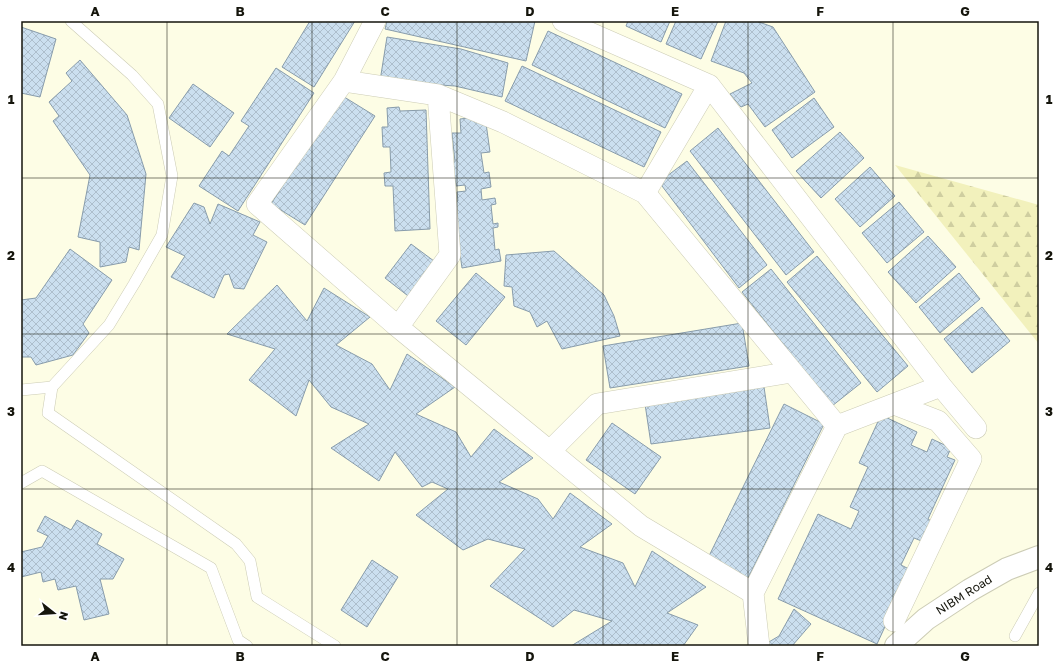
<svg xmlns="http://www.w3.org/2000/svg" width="1060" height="667" font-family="'Golos Text',sans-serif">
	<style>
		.forest { fill: url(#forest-firs) }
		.building { fill: url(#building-cross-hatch); stroke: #889cab }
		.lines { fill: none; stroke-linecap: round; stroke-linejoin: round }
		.service-casing { stroke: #ccccb5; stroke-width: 12 }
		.minor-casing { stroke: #ccccb5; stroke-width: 22 }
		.secondary-casing { stroke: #ccccb5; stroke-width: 24 }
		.service { stroke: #fff; stroke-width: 11 }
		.minor { stroke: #fff; stroke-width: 21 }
		.secondary { stroke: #fff; stroke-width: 22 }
		.grid { fill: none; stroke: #15150c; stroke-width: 1; stroke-opacity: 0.55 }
		.labels { text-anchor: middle; stroke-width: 3.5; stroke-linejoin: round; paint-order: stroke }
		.street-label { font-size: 12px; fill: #15150c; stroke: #fff }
		.neatline { fill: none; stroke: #15150c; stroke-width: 1.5 }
		.grid-label { font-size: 13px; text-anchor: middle; font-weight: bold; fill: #15150c }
	</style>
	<defs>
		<pattern id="forest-firs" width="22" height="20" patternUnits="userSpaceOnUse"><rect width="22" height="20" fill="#f2f1bc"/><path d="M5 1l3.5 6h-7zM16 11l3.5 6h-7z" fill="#cfcea0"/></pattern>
		<pattern id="building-cross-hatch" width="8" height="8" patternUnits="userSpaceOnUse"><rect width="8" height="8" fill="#cbdfef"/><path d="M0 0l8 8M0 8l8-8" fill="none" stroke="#adbecc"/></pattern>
	</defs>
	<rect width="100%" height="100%" fill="#fdfde5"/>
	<path class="forest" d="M895,165L1039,205V344Z"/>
	<path class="building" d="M310,21H355L314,87L282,67Z
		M387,21H535L526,61L385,29Z
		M628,21H670L661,42L626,26Z
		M676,21H718L701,59L666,44Z
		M726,21H756L773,27L815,92L765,127L748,104L741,107L730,94L752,83L744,73L711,61Z
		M21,27L56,39L40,97L21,93Z
		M548,31L682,94L665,128L532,65Z
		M387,37L461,49L508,63L502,97L455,86L380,81Z
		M80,60L127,115L146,174L139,250L129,247L126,262L100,267V242L78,237L90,175L53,121L59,116L49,102L72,81L66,73Z
		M522,66L661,132L644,167L505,101Z
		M276,68L314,93L238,211L199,186L222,151L229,156L249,126L241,121Z
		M193,84L234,113L210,147L169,118Z
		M341,95L375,116L305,225L271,204Z
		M814,98L834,127L792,158L772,130Z
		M399,107L400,111L426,110L430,229L395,231L393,186H385L384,173L391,172L390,147H383L382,127H388L387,108Z
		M485,116L490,152L481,153L484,173L489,172L491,187L481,189L482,200L495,198L496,204L491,205L493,224L498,223V227L493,228L495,250L499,249L501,261L462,268L458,239L447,202L458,201L457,192L466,191L465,185L456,186L455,178L449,179L447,163L455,162L452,133H461L460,119Z
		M718,128L814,252L786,275L690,151Z
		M840,132L864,158L821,198L796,171Z
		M687,161L767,265L739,288L659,182Z
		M870,167L895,196L860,227L835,199Z
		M899,202L924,232L887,263L862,233Z
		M194,203L204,207L210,224L218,204L260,222L253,235L267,242L244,289L234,288L229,274L224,275L214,298L171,277L185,256L166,247Z
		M928,236L956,267L916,303L888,272Z
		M411,244L438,264L412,299L385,278Z
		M70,249L112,280L83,324L89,333L73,355L36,365L31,357H21V300L36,298Z
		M554,251L604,295L614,316L620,336L562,349L547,321L537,327L530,312L514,306L512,287L504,286L506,255Z
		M817,256L908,366L877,392L787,282Z
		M771,269L861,383L832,406L742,292Z
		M476,273L505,297L466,345L436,321Z
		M959,273L980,299L940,333L919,307Z
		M277,285L307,321L324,288L370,317L336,345L372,364L390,390L407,354L455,387L416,414L456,432L471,457L494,429L533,458L499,482L538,499L553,519L570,493L612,524L580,547L623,563L635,587L652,551L706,587L667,613L698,625L683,646H571L612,621L574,610L553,627L490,586L525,549L488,539L463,550L416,515L448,489L432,482L422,487L395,452L379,481L331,448L369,424L331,407L309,380L296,416L249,380L275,349L227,334Z
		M982,307L1010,341L972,373L944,339Z
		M742,323L749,366L610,388L603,346Z
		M764,387L770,428L651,444L645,404Z
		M784,404L824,424L747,580L707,560Z
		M881,415L917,432L911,445L927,452L932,439L951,448L947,457L955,460L928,519L933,522L924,542L914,538L901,565L911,570L877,644L778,599L818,514L851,529L859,511L850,507L868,467L859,463Z
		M612,423L661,457L635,494L586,460Z
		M45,516L71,530L77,520L102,534L97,544L124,559L113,579H100L109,614L84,620L76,586L58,590L55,579L43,582L41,572L21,577V552L42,547L48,536L37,531Z
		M372,560L398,577L367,627L341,610Z
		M794,609L811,624L792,646H762L779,636Z"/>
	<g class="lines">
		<g class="service-casing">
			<path id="service" d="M71,21L132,75L158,104L172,176L162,235L134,284L109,325L52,387L48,413L236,544L250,561L257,597L335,646
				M21,390L52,387
				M21,483L42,471L211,568L238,640L247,646
				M1015,636L1039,593"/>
		</g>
		<g class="minor-casing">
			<path id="minor" d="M375,21L344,81L257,204L398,327L641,526L753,593L759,646
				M563,21L709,85L941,386L976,428
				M344,81L438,95L503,122L645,193L837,426
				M645,193L709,85
				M398,327L450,255L438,95
				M894,404L938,421L971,459L894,621
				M550,451L597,404L792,372
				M753,593L837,426L941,386"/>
		</g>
		<g class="secondary-casing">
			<path id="secondary" d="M896,646L926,619L970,590L1007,569L1039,557"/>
		</g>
		<use href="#service" class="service"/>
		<use href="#minor" class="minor"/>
		<use href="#secondary" class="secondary"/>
	</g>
	<path class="grid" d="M167,21V646M312,21V646M457,21V646M603,21V646M748,21V646M893,21V646M21,178H1039M21,334H1039M21,489H1039"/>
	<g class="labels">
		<g class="street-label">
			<text transform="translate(964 595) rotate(-32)" y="4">NIBM Road</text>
		</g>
	</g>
	<rect width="1060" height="667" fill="none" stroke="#ffffff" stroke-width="44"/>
	<g transform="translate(54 613) rotate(107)" stroke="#ffffff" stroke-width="3" paint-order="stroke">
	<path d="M0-3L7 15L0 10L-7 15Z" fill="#15150c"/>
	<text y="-6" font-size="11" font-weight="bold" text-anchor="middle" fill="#15150c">N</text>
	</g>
	<rect x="22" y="22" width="1016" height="623" class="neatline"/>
	<g class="grid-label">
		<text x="95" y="16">A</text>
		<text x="240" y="16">B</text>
		<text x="385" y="16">C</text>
		<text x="530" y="16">D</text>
		<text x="675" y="16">E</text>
		<text x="820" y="16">F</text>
		<text x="965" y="16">G</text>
		<text x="11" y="104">1</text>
		<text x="1049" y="104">1</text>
		<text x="11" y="260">2</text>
		<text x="1049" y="260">2</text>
		<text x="11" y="416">3</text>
		<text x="1049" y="416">3</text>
		<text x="11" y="572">4</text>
		<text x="1049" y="572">4</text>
		<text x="95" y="661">A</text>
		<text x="240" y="661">B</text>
		<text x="385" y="661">C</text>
		<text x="530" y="661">D</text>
		<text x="675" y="661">E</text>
		<text x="820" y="661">F</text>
		<text x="965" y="661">G</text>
	</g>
</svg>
